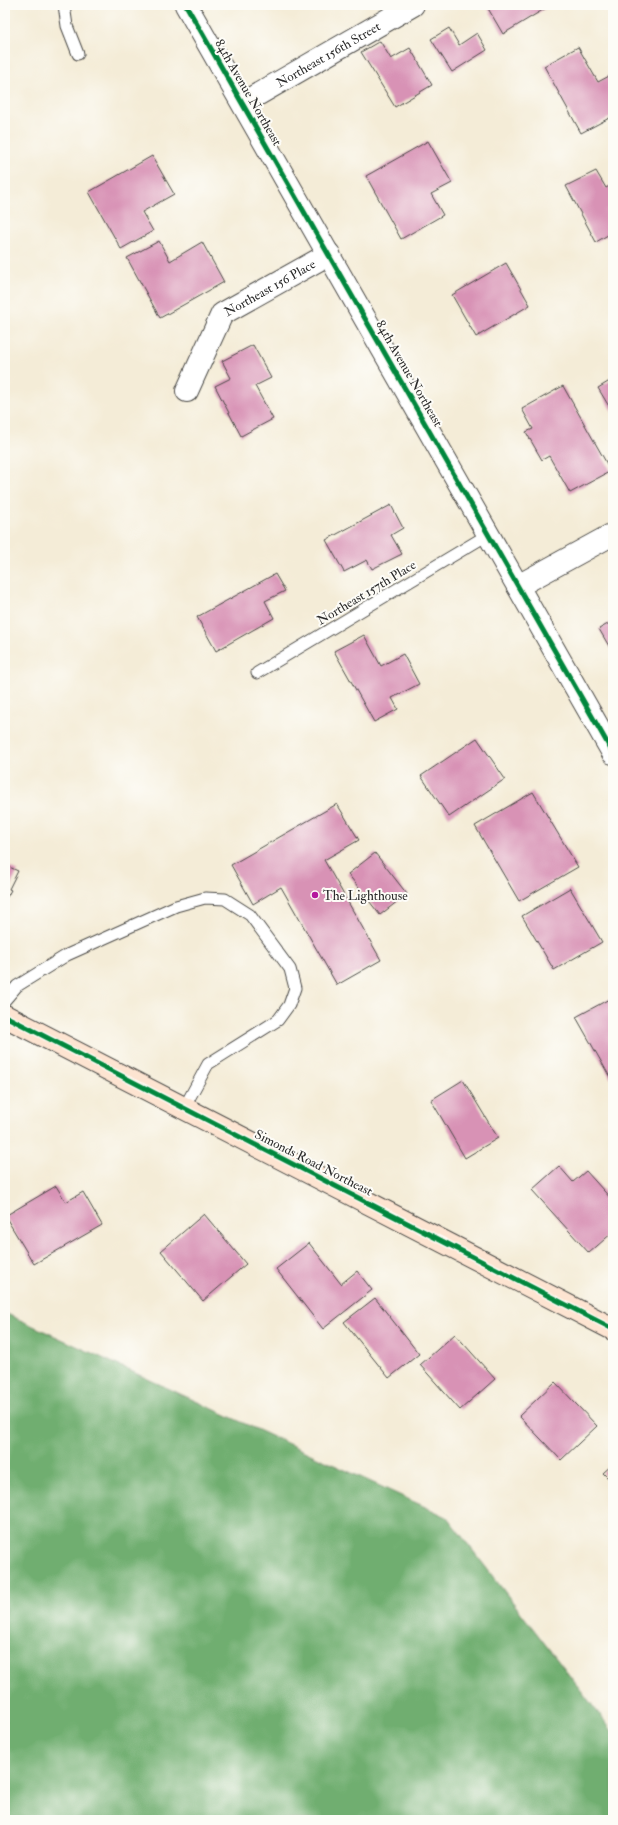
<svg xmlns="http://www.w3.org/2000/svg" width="618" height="1825" font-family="'IM FELL Double Pica',serif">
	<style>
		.forest { fill: #70ae6f; stroke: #4e6c4d }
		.building { fill: #d892b5 }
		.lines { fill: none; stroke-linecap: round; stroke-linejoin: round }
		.service-casing { stroke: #494845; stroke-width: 13 }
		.minor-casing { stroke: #494845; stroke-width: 24 }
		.tertiary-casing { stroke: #494845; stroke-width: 24 }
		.secondary-casing { stroke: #494845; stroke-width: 24 }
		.service { stroke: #fff; stroke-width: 11 }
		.minor { stroke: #fff; stroke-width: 22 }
		.tertiary { stroke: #fff; stroke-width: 22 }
		.secondary { stroke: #fde4d1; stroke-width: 22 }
		.cycleway-casing { stroke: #fdfcf7; stroke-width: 8 }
		.cycleway { stroke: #00873e; stroke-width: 5 }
		.poi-dot { fill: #b5179e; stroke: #fdfcf7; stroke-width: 1.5 }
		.labels { text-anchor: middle; stroke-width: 4; stroke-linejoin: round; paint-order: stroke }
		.street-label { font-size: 13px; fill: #2b2b2b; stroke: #fdfcf7 }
		.poi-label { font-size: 13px; fill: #2b2b2b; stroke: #fdfcf7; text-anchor: start }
	</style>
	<rect width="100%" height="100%" fill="#fdfcf7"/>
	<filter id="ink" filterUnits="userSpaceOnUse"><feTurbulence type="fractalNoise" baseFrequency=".025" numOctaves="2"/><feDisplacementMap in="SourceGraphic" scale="8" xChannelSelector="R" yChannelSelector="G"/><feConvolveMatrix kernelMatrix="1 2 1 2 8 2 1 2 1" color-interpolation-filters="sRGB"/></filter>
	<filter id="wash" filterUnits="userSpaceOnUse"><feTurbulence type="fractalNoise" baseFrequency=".012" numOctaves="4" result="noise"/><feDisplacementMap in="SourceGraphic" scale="16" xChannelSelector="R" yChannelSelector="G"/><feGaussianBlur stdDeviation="0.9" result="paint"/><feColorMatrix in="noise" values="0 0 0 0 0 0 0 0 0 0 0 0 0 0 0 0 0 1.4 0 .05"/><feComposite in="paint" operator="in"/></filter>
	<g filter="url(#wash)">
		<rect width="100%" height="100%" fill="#f4ecd7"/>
		<path class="forest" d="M5,1313L447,1517L613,1732V1820H5Z"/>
		<g id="blocks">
			<path class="building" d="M486,5H551L503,34Z
				M449,28L459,45L477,33L487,50L452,72L431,39Z
				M380,41L391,59L410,48L432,85L395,107L361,52Z
				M578,47L598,82L613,74V116L581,133L544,66Z
				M428,141L452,183L431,194L443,215L401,239L366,176Z
				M152,156L174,194L142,212L153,231L121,249L89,192Z
				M596,171L606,188L613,184V232L596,242L566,186Z
				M159,241L170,261L202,242L224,282L160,318L127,258Z
				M506,263L530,305L476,337L452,295Z
				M253,345L271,378L255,386L273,419L241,436L215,386L231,378L222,361Z
				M613,379V413L598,388Z
				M563,386L611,471L570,493L549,456L542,460L526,432L533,429L522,409Z
				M391,505L403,528L391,535L402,554L372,569L367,560L344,572L326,540Z
				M275,574L285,591L265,601L274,618L216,651L197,617Z
				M613,621V653L599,629Z
				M364,635L381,666L403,654L419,684L392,698L398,709L374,722L334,651Z
				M477,738L505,779L449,817L421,776Z
				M533,792L578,867L519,901L475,826Z
				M337,804L359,840L324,860L381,960L337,985L281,887L253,904L231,865Z
				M375,853L407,894L380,915L348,874Z
				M5,865L18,871L9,889L11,890L7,897L5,896Z
				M570,888L602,942L554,970L522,916Z
				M613,997V1078L611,1079L576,1017Z
				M463,1080L498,1138L465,1158L431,1100Z
				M559,1166L573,1182L586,1171L613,1201V1232L589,1253L532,1190Z
				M56,1186L66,1202L83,1192L102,1225L34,1264L5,1216Z
				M204,1214L246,1264L203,1301L161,1251Z
				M309,1243L341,1284L357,1271L372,1290L323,1329L276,1269Z
				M375,1298L419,1354L389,1378L344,1322Z
				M455,1334L495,1379L460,1410L420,1365Z
				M555,1382L597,1426L561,1460L519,1416Z
				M613,1464V1483L603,1473Z"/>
		</g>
	</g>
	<g filter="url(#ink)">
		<use href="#blocks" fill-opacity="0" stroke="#494845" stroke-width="1"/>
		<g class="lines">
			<g class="service-casing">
				<path id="service" d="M64,5L67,26L78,54
					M257,673L489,534
					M5,1000L17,986L67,955L176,906L205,898L225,899L250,915L290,969L295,988L289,1005L278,1020L208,1064L184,1108"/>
			</g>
			<g class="minor-casing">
				<g id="minor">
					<path id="s1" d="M243,103L413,5"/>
					<path id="s2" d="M187,391L222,314L329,254"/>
					<path d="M518,586L613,534"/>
				</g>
			</g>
			<g class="tertiary-casing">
				<path id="tertiary" d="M186,5L613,753"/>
			</g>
			<g class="secondary-casing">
				<path id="secondary" d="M5,1016L613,1329"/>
			</g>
			<use href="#service" class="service"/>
			<use href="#minor" class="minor"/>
			<use href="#tertiary" class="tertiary"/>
			<use href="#secondary" class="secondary"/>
			<g class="cycleway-casing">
				<path id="cycleway" d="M186,5L613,753
					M5,1016L613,1329"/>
			</g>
			<use href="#cycleway" class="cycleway"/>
		</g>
	</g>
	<circle class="poi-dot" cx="315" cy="895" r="4"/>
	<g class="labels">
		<g class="street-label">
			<text dy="5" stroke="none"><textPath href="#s1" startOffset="98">Northeast 156th Street</textPath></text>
			<text transform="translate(249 92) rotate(60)" y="5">84th Avenue Northeast</text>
			<text dy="5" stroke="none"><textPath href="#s2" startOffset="139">Northeast 156 Place</textPath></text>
			<text transform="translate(410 373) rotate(60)" y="5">84th Avenue Northeast</text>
			<text transform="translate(366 592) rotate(-31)" y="5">Northeast 157th Place</text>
			<text transform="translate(314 1162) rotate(27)" y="5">Simonds Road Northeast</text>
		</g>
		<g class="poi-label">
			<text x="323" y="900">The Lighthouse</text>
		</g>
	</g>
	<rect width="618" height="1825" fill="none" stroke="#fdfcf7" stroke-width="20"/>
</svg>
